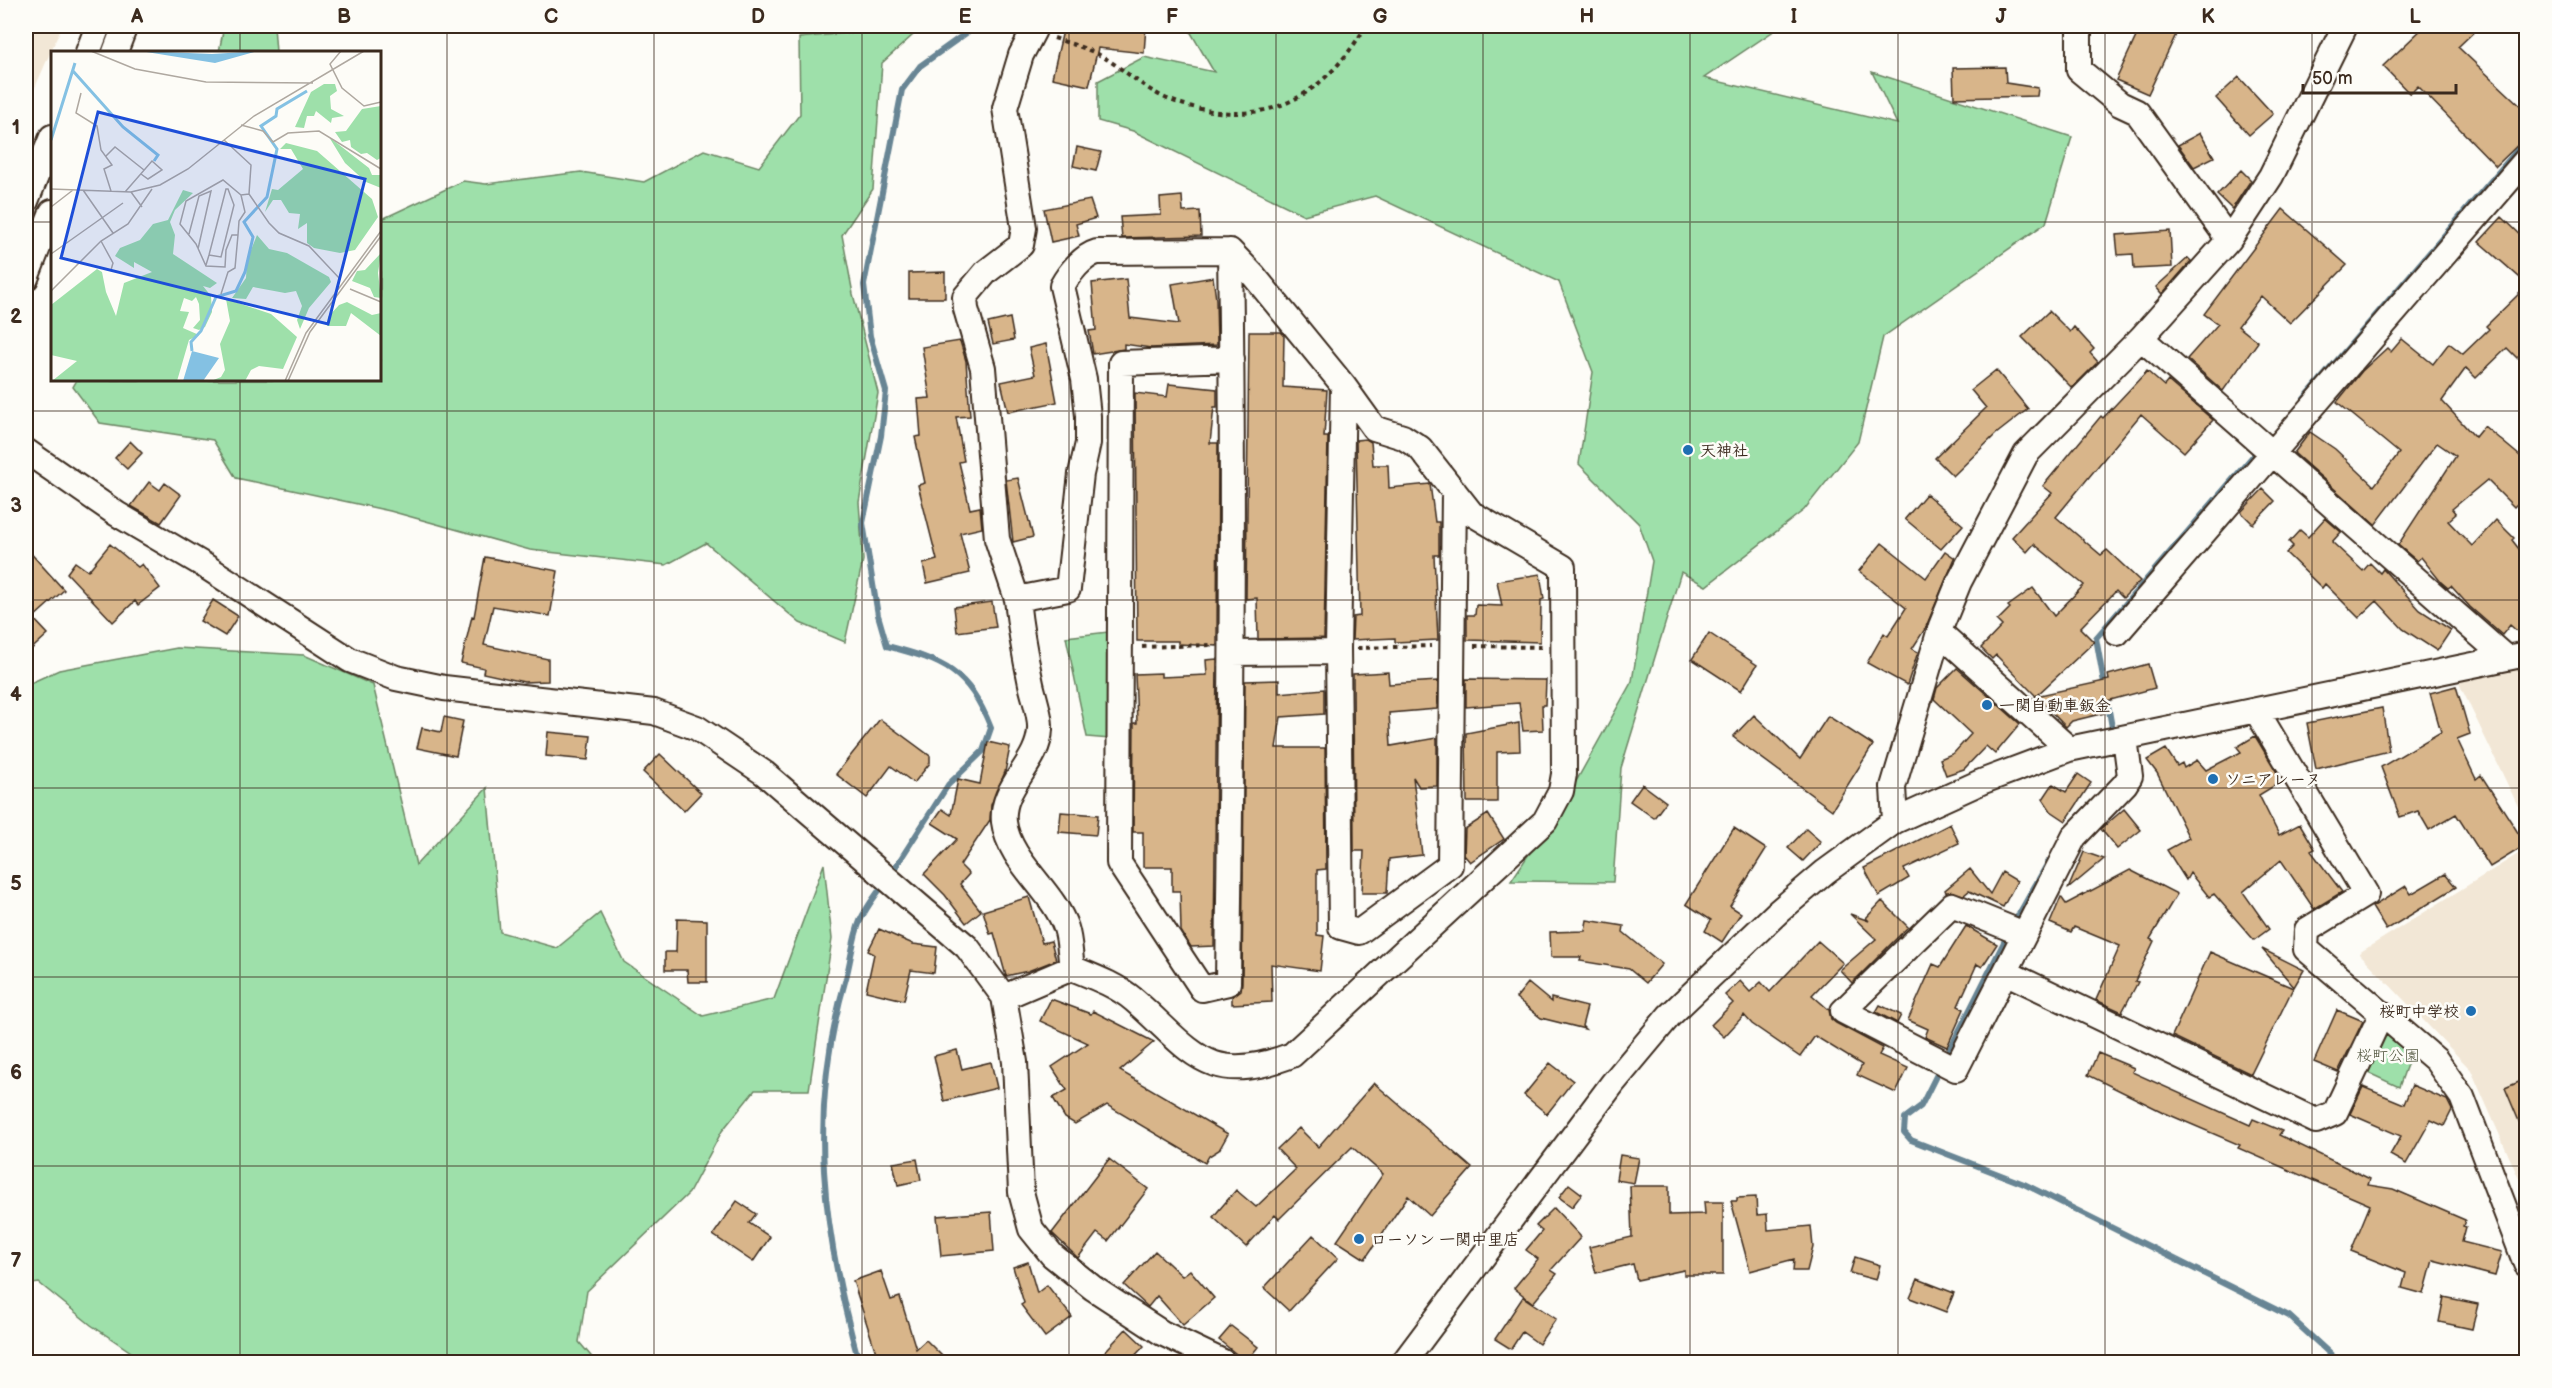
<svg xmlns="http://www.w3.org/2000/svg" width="2552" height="1388" font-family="'Balsamiq Sans','Klee One',sans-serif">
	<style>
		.built { fill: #f2e7d6 }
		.green { fill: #9ee0aa; stroke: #6c8564; stroke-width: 1.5 }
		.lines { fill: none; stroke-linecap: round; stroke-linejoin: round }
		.stream { stroke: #678594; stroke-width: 6 }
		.building { fill: #d8b58a; stroke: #3b2a1e; stroke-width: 1.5 }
		.minor-casing { stroke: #3b2a1e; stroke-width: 28 }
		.path { stroke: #3b2a1e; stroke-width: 4; stroke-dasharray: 4.5 4.5; stroke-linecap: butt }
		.minor { stroke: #fdfcf7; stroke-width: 24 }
		.grid { fill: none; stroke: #3b2a1e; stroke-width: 1.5; stroke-opacity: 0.55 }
		.poi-dot { fill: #1f6fb2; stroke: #fdfcf7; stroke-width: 2 }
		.labels { text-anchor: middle; stroke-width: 5; stroke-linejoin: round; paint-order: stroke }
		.poi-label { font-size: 16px; font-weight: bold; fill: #3b2a1e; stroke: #fdfcf7; text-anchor: start }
		.park-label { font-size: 16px; fill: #545841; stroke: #fdfcf7 }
		.inset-river { fill: none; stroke: #84c1e3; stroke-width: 3 }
		.inset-road { fill: none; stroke: #afa8a0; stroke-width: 1.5 }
		.view { fill: #1d4ed8; fill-opacity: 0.15; stroke: #1d4ed8; stroke-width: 3 }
		.inset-edge { fill: none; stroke: #3b2a1e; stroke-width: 3 }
		.neatline { fill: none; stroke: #3b2a1e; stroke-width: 2 }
		.grid-label { font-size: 20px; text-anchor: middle; font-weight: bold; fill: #3b2a1e }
	</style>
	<rect width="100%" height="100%" fill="#fdfcf7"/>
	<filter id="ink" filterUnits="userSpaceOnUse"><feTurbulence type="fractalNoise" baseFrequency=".0167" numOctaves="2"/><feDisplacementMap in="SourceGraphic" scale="12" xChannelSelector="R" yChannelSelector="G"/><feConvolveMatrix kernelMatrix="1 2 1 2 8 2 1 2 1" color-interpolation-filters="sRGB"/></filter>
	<g filter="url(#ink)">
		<path class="built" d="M26,26H62L26,108Z
			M2526,665V823L2457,679Z
			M2526,849V1195L2471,1070L2359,953Z"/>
		<path class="green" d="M224,26H274L276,52H219Z
			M912,26H923L882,63L873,189L842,235L853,294L878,393L859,502L863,560L845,642L800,623L706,543L666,565L530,550L390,511L236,478L213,440L100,423L73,387L77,380H380V220L463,181L486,184L581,172L644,182L704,150L759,167L800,114L799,38Z
			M1187,26H1781L1704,78L1897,124L1872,72L2072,137L2046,223L1883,337L1858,442L1804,510L1706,586L1681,572L1621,768L1613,882L1511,881L1569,794L1632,681L1652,561L1639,524L1579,464L1593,372L1559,282L1375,196L1304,215L1133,131L1098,121V81L1144,57L1214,72Z
			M1108,632L1110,739L1087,737L1066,637Z
			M177,648L304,655L373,685L416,865L487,788L500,932L557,948L600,913L624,962L703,1016L774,999L824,864L832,939L809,1090H755L722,1131L689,1193L587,1291L579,1342L596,1362H146L91,1325L39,1283L26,1285V685L59,670Z
			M2390,1025L2414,1045L2399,1087L2360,1069Z"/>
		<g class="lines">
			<path class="stream" d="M2304,399L2526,140
				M2113,733L2096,638L2259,449
				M891,874L948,785L983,751L991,728C968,670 944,661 887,646L878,615L863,523L881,436L886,391L870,336L864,285L902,90L920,66L976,26
				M2014,923L2049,861
				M1946,1057L2009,932
				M1941,1066L1921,1106L1905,1118L1904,1132L1911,1140L2024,1184L2289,1316L2339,1362
				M859,1362C822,1230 807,1112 846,978C851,960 853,938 860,921C866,907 877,894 885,882"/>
		</g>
		<path class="building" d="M1064,26H1146L1144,53L1098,48L1089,86L1052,78Z
			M2141,26H2180L2148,94L2116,80Z
			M2425,26H2480L2458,47L2526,111V137L2496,166L2418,86L2410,94L2383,66Z
			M2005,67L2006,83L2038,88L2037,96L1954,98L1953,68Z
			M2239,77L2273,114L2249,135L2216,98Z
			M2200,133L2214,157L2194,167L2178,145Z
			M1077,147L1101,152L1096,171L1073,166Z
			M2241,170L2251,180L2232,209L2217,195Z
			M1182,196L1183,212L1200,211L1201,236L1122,238L1120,217L1161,215L1160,198Z
			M1090,200L1096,218L1076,224L1079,236L1051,242L1044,209Z
			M2283,209L2347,265L2290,323L2261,296L2238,326L2258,342L2223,391L2187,359L2218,324L2204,314Z
			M2502,217L2526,240V283L2479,242Z
			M2170,231L2172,267L2134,269L2133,254L2118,255L2116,235Z
			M2188,258L2191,261L2162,294L2156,287Z
			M945,272V298H909V273Z
			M1213,277L1216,299L1217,345L1151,348L1124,344V349L1093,354L1089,331L1096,330L1092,283L1126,279L1130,318L1179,324L1172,284Z
			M2526,287V349L2517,358L2507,348L2476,378L2466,368L2442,401L2475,437L2484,426L2526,461V495L2514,507L2487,480L2452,509L2456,514L2448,521L2472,546L2496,520L2514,538L2512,540L2526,558V639L2510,625L2502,635L2470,607L2451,586L2448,588L2441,582L2421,557L2417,561L2398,545L2456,456L2437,443L2375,525L2294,453L2310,432L2335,449L2374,486L2399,453L2337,402L2362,371L2387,348L2391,352L2402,339L2433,364L2449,343L2463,354L2489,329L2486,326Z
			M2049,311L2070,332L2074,327L2094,349L2090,353L2098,362L2072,388L2022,337Z
			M1010,318L1014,340L993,344L988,323Z
			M1249,332H1281L1284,335L1283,387L1327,390L1324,437H1328L1324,638L1258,639L1257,598L1246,599Z
			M960,341L966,361L970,416L956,417L964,461L959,462L970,509L980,507L982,528L960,533L970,573L927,583L923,564L937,560L918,485L925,483L915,437L921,436L918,399L930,398L922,347Z
			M1046,344L1057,402L1008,412L1001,382L1035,375L1029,348Z
			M1996,370L2028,409L1996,434L1953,476L1935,458L1986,408L1971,390Z
			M2147,371L2164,386L2168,381L2213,420L2184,452L2141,414L2056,517L2101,555L2107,550L2140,581L2123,598L2116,591L2080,628L2094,642L2036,696L2109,680L2108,675L2148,664L2155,688L2103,702L2105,713L2072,721L2066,727L1996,655L1992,659L1981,648L2002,626L1997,621L2010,608L2008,606L2033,588L2054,616L2084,585L2034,544L2027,552L2012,537L2052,493L2043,486L2101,416L2103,418Z
			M1169,384L1217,389V407H1214L1210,443H1218L1217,646L1178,644V641H1137L1135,393L1167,397Z
			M1366,439L1371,442L1373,465H1388L1389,488L1430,484L1435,522H1439V555H1434L1438,640L1395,642V638L1352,640L1353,617L1360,616L1356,440Z
			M130,441L142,453L127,469L115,458Z
			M1018,478L1033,537L1013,542L1006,480Z
			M149,482L160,490L165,483L181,495L161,523L131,506Z
			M2263,489L2275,501L2253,524L2241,512Z
			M1926,494L1963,525L1941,549L1905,519Z
			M2325,518L2341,532L2332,542L2363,571L2370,563L2380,573L2383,569L2420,610L2451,630L2437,651L2403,629L2377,601L2359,618L2325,584L2322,588L2286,553L2293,546L2289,542L2300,530L2308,537Z
			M1882,543L1926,578L1945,551L1955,558L1925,629L1912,649L1918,652L1907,685L1867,663L1884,633L1888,636L1906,608L1859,571Z
			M110,544L138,567L142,564L160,588L138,605L135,601L113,622L67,573L75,562L88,571Z
			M26,548L64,590L33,618L48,634L26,654Z
			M485,557L558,571L550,616L493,606L484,645L548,659V681L524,682L483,673L484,668L461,663L472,616L474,617Z
			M1540,574L1544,599L1541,600L1540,642L1467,640V615H1475L1476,605L1502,606L1497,581Z
			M213,600L238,616L225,636L200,621Z
			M992,602L996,627L957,632L954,607Z
			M1709,633L1757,665L1741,691L1692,659Z
			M1217,659L1214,946L1191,947L1181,931L1180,891H1172V867H1143V832H1133L1134,723H1137L1135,674L1161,673V677L1207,675L1206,660Z
			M1957,668L2020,724L1995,754L1986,746L1964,769L1946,775L1940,759L1954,753L1971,734L1934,699L1937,688Z
			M1388,672L1389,684L1438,681L1437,709L1389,713L1391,746L1437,738V786L1419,787L1413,777L1422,855L1389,859L1387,893H1362L1364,851H1354L1353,674Z
			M1466,679L1546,680L1545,705H1542L1543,730L1523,731L1519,703L1466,707Z
			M1279,680V693L1324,689V714L1281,717L1276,748H1325L1326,869L1317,870V935L1324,936L1320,971L1271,964L1272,1002L1232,1004V997L1241,990L1242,983L1245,681Z
			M2456,686L2470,734L2457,739L2476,779L2481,775L2526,845L2490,867L2456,814L2429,830L2418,811L2400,817L2381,767L2441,732L2430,693Z
			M2382,708L2389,751L2316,769L2307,723Z
			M1754,715L1800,759L1828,716L1873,745L1832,810L1733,737Z
			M444,717L463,721L456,756L417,748L422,728L441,732Z
			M880,719L930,756V763L914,783L891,766L867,798L836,774Z
			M1519,723L1520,751L1497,752V802H1467L1466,733Z
			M548,732L591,736L588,760L546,756Z
			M2255,736L2282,781L2259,795L2279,835L2300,824L2315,849L2311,851L2342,892L2314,909L2281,860L2243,892L2269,929L2254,940L2214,894L2209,897L2190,873L2186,880L2167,850L2189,838L2157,773L2147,760L2166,749L2177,766L2182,763L2184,768L2197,760L2206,770L2241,752L2237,747Z
			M988,742L1010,747L1005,772L991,805L990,820L960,865L969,874L960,884L981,911L966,923L945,895L924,874L957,839L932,823L942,809L951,815L958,779L980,784Z
			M660,754L701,793L684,811L643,772Z
			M2078,774L2091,783L2066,821L2051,811L2043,799L2053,784L2066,792Z
			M1642,784L1666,802L1654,818L1630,801Z
			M2124,809L2141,830L2117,849L2101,829Z
			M1061,812L1098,815L1096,835L1059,832Z
			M1488,814L1504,839L1470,862L1464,855L1465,829Z
			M1950,824L1959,843L1904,869L1909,878L1879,896L1864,868Z
			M1734,828L1766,849L1730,906L1741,913L1722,942L1705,931L1711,920L1686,904Z
			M1806,829L1821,842L1803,861L1788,848Z
			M2084,852L2104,859L2068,889Z
			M1970,869L1990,894L2002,872L2017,881L2003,907L1969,891L1964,895L1946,892L1945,890Z
			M2130,870L2177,894L2150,939L2154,941L2135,981L2138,982L2122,1012L2096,1000L2120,946L2074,927L2071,932L2050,923L2061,897L2066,904Z
			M2445,874L2456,887L2386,930L2372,907L2406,886L2411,894Z
			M1029,897L1042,943L1051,941L1056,960L1028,971L1006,976L994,933L990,934L983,911Z
			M1882,901L1908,927L1852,983L1840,970L1876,939L1850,914L1869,921L1866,918Z
			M677,919L707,920V982H688L687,970H665V952H676Z
			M1587,920L1624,926L1623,932L1662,964L1646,983L1629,969L1580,961L1581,957H1551L1550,932L1585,931Z
			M1966,926L1997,944L1982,967L1977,964L1958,1006L1964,1009L1947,1047L1925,1037L1928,1029L1908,1020L1933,964L1940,967Z
			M879,929L913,944L937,947L934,973L911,970L904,1000L866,991L874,954L868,951Z
			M1818,941L1843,963L1812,995L1829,1010L1831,1019L1836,1023L1883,1048L1879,1055L1908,1068L1896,1093L1857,1075L1862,1065L1815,1036L1800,1057L1752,1024L1744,1015L1724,1037L1711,1025L1733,1003L1725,995L1740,981L1750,992L1761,982L1770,992Z
			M2262,949L2304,970L2294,987Z
			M2210,952L2293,988L2251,1074L2172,1036Z
			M1528,983L1551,1002V998L1587,1007L1582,1026L1585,1029L1541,1018L1516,998Z
			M1051,999L1091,1014L1093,1011L1154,1042L1120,1071L1228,1134L1219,1150L1209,1156L1205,1163L1107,1105L1075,1124L1065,1118L1053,1098L1067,1090L1052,1067L1088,1043L1040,1021Z
			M1880,1005L1901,1015L1897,1023L1876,1012Z
			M2337,1010L2363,1021L2338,1072L2314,1062Z
			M957,1050L962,1069L991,1062L997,1088L944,1101L934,1056Z
			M2098,1053L2134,1068L2132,1072L2250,1125L2253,1119L2282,1131L2279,1135L2370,1179L2368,1185L2393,1189L2465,1220L2463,1226L2466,1227L2462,1242L2502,1252L2495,1276L2433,1260L2424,1294L2402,1288L2406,1273L2351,1251L2370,1205L2238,1148L2240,1145L2165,1113L2088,1075Z
			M1550,1063L1573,1081L1547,1114L1524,1095Z
			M2526,1079V1138L2505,1088Z
			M1374,1083L1472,1168L1430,1216L1408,1196L1365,1259L1337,1241L1383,1174L1352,1147L1279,1219L1275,1215L1246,1247L1213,1217L1236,1190L1256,1207L1296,1169L1277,1149L1299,1128L1318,1147Z
			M2412,1085L2447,1100L2452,1110L2444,1126L2431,1120L2406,1164L2390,1155L2401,1136L2350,1114L2363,1087L2404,1104Z
			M1620,1155L1639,1158L1634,1183L1616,1180Z
			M917,1159L921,1180L898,1185L893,1163Z
			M1109,1159L1148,1189L1108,1241L1097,1233L1078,1258L1052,1233Z
			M1569,1184L1582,1194L1572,1207L1559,1197Z
			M1630,1186H1669V1215L1705,1214L1704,1202H1723V1275H1684V1270L1637,1280L1633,1264L1596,1273L1589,1247L1632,1237Z
			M1756,1197L1757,1215L1767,1214L1768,1230L1811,1226L1813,1247L1807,1271H1793L1794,1259L1750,1271L1731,1201H1737V1198Z
			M737,1201L756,1214L749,1223L770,1237L753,1262L713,1235Z
			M1554,1208L1581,1237L1551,1270L1557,1274L1533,1303L1514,1288L1538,1259L1526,1250L1542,1231L1536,1226Z
			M991,1212L994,1251L941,1256L937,1216Z
			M1313,1235L1338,1258L1289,1311L1264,1288Z
			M1155,1251L1182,1276L1190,1270L1214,1298L1183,1325L1157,1296L1148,1307L1124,1285Z
			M1855,1257L1880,1265L1876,1280L1850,1273Z
			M1028,1262L1037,1293L1047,1285L1072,1317L1045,1337L1021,1305L1024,1303L1013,1267Z
			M881,1271L891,1300L900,1297L916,1349L926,1340L948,1362H879L853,1281Z
			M1918,1279L1954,1293L1946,1312L1910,1298Z
			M1523,1297L1556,1319L1539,1344L1522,1332L1511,1349L1495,1339Z
			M2444,1297L2478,1304L2472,1329L2439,1322Z
			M1231,1326L1258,1347L1246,1362L1219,1340Z
			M1126,1329L1144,1346L1129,1362H1095Z"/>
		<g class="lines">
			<g class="minor-casing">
				<path id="minor" d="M2079,26V70L2120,104L2137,112L2229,240
					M88,52L98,26
					M115,52L125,26
					M26,201L52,137
					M1230,251C1234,495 1231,739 1228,983L1202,989L1119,863L1121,363L1232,359
					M26,278L52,212
					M2141,338L2506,658
					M1343,385L1338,648L1341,927L1359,932L1450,865L1454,491
					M26,451L117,514L202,564L350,660L396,678L444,688L654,712L697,728L764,773L967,947L1004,997L1015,1062L1021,1192L1031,1229L1052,1255L1093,1288L1162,1333L1223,1362
					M1017,599L997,539L983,368L966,309L965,297L986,272L1021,245L1024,228L1005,108L1021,55L1034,30
					M1939,632L2069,749
					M2117,633L2526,160
					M1232,653L1338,652
					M2256,710L2366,894L2307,930L2306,949L2436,1060L2462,1097L2526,1264
					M1895,821L1893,787L1941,626L1959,582L2026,454L2141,338L2229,240L2271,176L2345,26
					M2024,934L1952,905L1843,1011L1956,1069L2074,837L2125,784L2130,776L2125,738
					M2007,973L2316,1121L2335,1113L2382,1013
					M1004,997L1072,968C1094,977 1116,985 1134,1000C1192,1050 1206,1088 1292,1055L1545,821L1561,791L1564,774L1563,567L1471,513L1420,448L1403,437L1374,428L1343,385L1254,276L1230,251L1097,252C1083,256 1069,273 1062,286L1084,379L1088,416V443L1081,474L1068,589L1017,599C1020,628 1025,656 1031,684C1034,698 1041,716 1040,729C1039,764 1000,786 1004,822C1009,862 1053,890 1066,928C1070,940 1070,956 1072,968
					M1404,1362L1613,1083L1669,1016L1779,911L1825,872L1895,821L1981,782L2069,749L2526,654"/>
			</g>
			<path class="path" d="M1054,38C1071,44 1090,49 1105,58C1126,71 1147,91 1170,100C1258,132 1319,104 1366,26
				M1474,646L1542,647
				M1142,647L1212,645
				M1357,648L1431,646"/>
			<use href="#minor" class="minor"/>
		</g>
	</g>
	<path class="grid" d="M240,26V52M447,26V1362M654,26V1362M862,26V1362M1069,26V1362M1276,26V1362M1483,26V1362M1690,26V1362M1898,26V1362M2105,26V1362M2312,26V1362M26,222H52M380,222H2526M240,380V1362M26,411H2526M26,600H2526M26,788H2526M26,977H2526M26,1166H2526"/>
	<g class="poi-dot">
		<circle cx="1688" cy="450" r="6"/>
		<circle cx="1987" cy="705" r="6"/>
		<circle cx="2213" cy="779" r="6"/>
		<circle cx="2471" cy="1011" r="6"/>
		<circle cx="1359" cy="1239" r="6"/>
	</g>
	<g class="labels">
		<g class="poi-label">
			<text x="1700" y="456">天神社</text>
			<text x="1999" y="711">一関自動車鈑金</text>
			<text x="2225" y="785">ソニアレーヌ</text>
			<text x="2459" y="1017" text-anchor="end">桜町中学校</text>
			<text x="1371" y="1245">ローソン 一関中里店</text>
		</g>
		<g class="park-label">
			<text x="2388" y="1061">桜町公園</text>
		</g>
	</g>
	<g transform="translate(51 51)">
		<rect width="330" height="330" fill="#fdfcf7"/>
		<path d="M273,33H284L286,40L279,45L280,58L293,65L281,67L280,72L265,60L263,65H256L253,77L244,76L260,41ZM330,55V107L326,109L316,102L310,103L300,96L299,89L291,91L284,81L295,80L311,58ZM278,86L318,117L321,124H330V137L315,131L294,112ZM235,92L266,100L321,148L327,166L304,199L289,202L263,197L256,192V172L247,178L249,163L238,162L230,149H222L214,161L221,138L227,139L252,118L240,98H229ZM132,139L142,142L124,159L119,171L124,184L122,203L166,232L159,237L152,235L160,245L161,261L154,276L148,279L142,277L149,269L148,253L145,246L141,250L133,247L129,260L138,261L132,277L148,284L138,289L126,330H1L26,310L0,304V254L46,218L51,221L55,241L65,265L73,232L101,221L83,211V217L64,205L69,197L89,189L102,173L117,169ZM206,184L218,198L236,202L278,226L280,231L258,257L249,278L246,269L251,255L245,240L234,242L202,236L195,248L181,247L195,227L196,209ZM330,202L327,222L330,247L323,246L319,237L301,230L306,220L314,219ZM175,248L220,263L246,286L232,318L208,315L200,319L194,330H160L170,326L174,319L169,293L179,270ZM296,251L321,264L330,262V285L300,262L295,275H276L277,266L288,254Z" fill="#9ee0aa"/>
		<path d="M89,0L161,3L207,0L164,12ZM141,300L168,307L152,330H132Z" fill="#84c1e3"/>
		<path class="inset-river" d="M22,20L72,76L107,104L103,110M0,89L24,12M141,300L140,291L150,280L165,246L185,240L194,221L202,186L193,171L216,146L226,98L210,75L225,65L226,58L256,40"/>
		<path class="inset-road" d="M40,0L84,18L155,31L262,32M290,0L279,13L291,37L313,55L330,51M30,42L25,62L46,75L50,99L61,114L53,118L60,140M190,74L212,80L222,91L237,82L268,80L330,118M173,89L200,114L198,143L218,172L228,182L258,195L289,228M55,105L64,96L93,119M0,138L80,141L109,134L137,118L203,65L313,0M32,139L62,182M74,141L101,110L111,119L97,128L90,123M80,141L91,156M190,144L194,161L188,170L187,184H181L175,199L174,216L155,215L145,193L129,173L135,150L172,129L190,144L198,143M0,156L22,139M138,183L148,145L160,140L147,198M50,190L62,212L60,219M0,203L72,152M155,214L158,204L166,173L175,138H177L183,154L170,206L158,204M299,238L330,251M0,240L50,190L77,173L101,138M170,243L177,221L184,217L187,184M234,330L255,282L330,180M237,330L259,281L330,185"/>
		<path class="view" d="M47,61L314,128L277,273L10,207Z"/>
		<rect width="330" height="330" class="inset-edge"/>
	</g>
	<rect width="2552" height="1388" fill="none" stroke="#fdfcf7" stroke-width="66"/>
	<path d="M2303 84v9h153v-9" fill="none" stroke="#3b2a1e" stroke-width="3"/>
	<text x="2312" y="84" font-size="18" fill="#3b2a1e" stroke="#fdfcf7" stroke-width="4.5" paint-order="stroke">50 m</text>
	<rect x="33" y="33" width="2486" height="1322" class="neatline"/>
	<g class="grid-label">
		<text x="137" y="23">A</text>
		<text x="344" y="23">B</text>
		<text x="551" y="23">C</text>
		<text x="758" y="23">D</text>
		<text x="965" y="23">E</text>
		<text x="1172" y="23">F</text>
		<text x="1380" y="23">G</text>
		<text x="1587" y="23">H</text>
		<text x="1794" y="23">I</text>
		<text x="2001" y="23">J</text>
		<text x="2208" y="23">K</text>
		<text x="2415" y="23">L</text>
		<text x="16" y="134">1</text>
		<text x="16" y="323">2</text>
		<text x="16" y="512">3</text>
		<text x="16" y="701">4</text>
		<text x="16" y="890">5</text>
		<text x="16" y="1079">6</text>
		<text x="16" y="1267">7</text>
	</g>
</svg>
